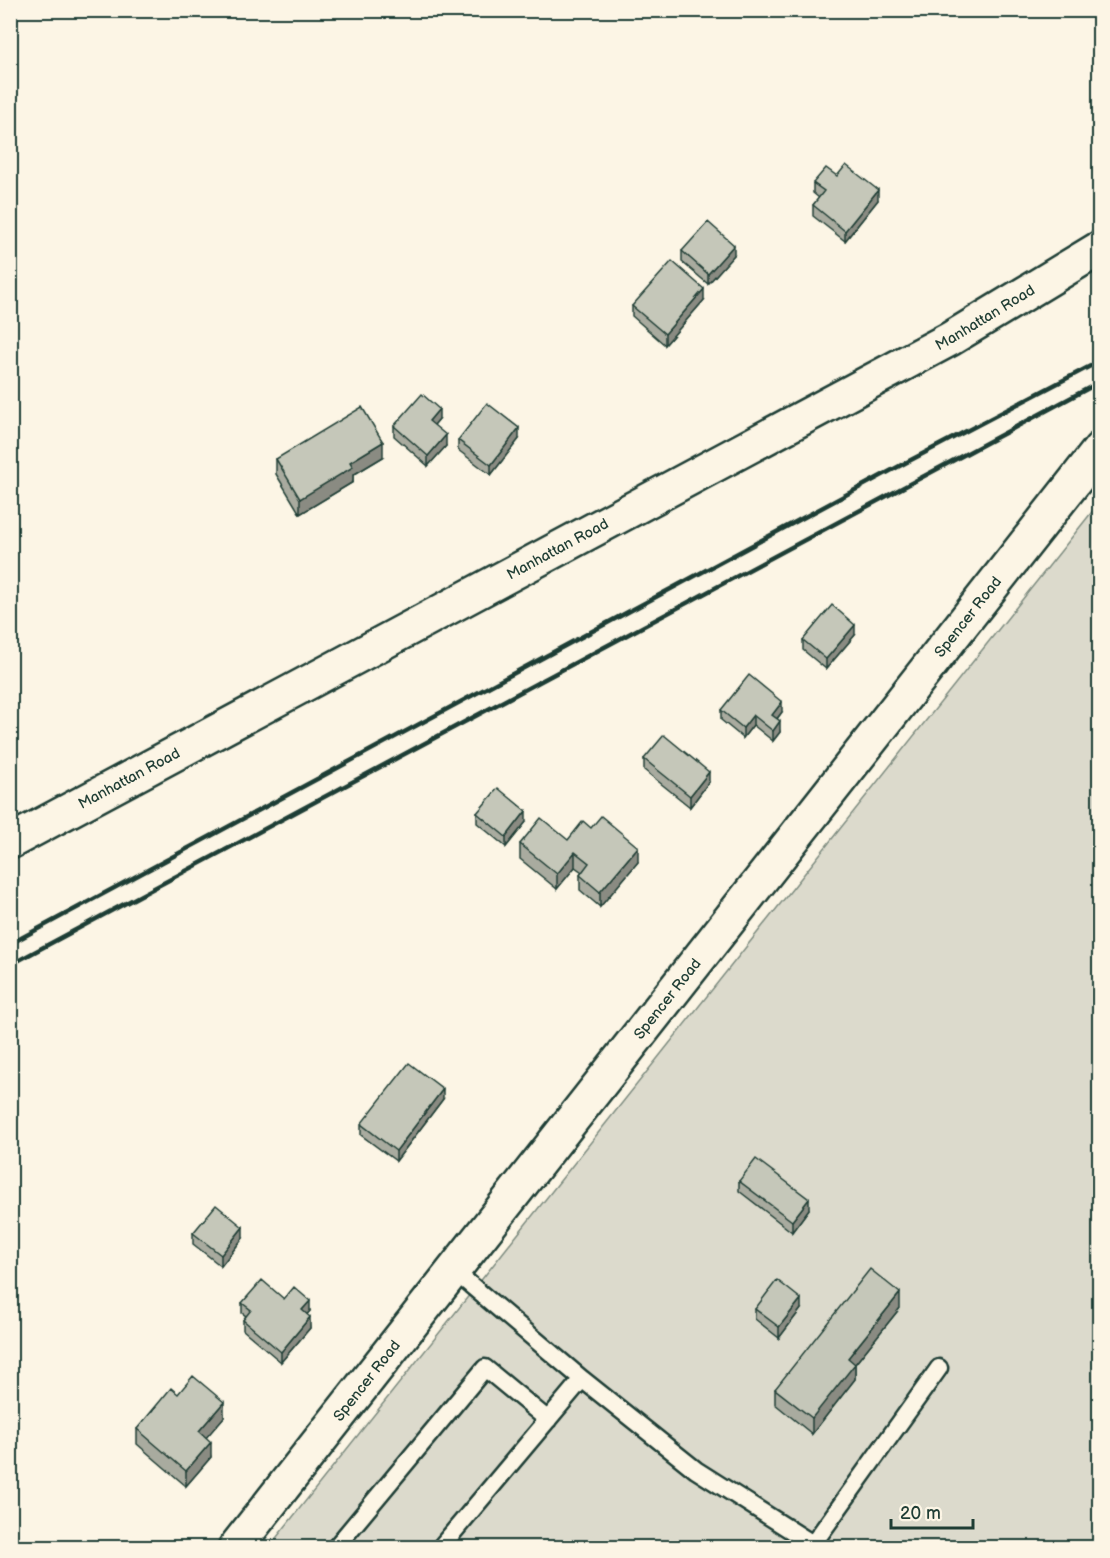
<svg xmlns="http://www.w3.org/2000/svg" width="1110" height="1558" font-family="'Balsamiq Sans',sans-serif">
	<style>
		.green { fill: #dcdacc; stroke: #7e8c80; stroke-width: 1.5 }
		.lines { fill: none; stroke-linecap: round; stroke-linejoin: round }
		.lane-casing { stroke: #1f3d34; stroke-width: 21 }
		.secondary-casing { stroke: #1f3d34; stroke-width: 38 }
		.primary-casing { stroke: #1f3d34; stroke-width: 38 }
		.lane { stroke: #fcf5e5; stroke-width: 16 }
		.secondary { stroke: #fcf5e5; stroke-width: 33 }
		.primary { stroke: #fcf5e5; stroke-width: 33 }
		.rail { stroke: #1f3d34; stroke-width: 4.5 }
		.wall { fill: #a9ab9f; stroke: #1f3d34; stroke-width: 1.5 }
		.shaded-wall { fill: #8a8b82; stroke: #1f3d34; stroke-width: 1.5 }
		.building { fill: #c5c7b9; stroke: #1f3d34; stroke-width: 1.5 }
		.labels { text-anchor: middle; stroke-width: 4.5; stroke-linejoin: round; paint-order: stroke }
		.street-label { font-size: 15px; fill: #1f3d34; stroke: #fcf5e5 }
	</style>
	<rect width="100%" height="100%" fill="#fcf5e5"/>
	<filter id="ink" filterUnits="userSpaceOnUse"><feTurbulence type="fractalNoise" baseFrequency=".0167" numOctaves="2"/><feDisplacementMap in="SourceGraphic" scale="12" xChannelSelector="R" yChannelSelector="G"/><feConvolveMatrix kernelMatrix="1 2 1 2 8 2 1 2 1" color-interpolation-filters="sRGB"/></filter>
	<g filter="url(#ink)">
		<path class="green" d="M1099,503V1547H269Z"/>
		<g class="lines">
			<g class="lane-casing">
				<path id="lane" d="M453,1270L582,1379L696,1470L819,1548
					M813,1544L939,1368
					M335,1548L485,1368L548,1420
					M440,1548L582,1379"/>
			</g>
			<g class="secondary-casing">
				<g id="secondary">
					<path id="s1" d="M235,1548L1100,449"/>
				</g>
			</g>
			<g class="primary-casing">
				<g id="primary">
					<path id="s2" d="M10,842L950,339L1100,248"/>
				</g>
			</g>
			<use href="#lane" class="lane"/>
			<use href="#secondary" class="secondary"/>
			<use href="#primary" class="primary"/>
			<path class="rail" d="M10,944L907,462L1100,361
				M10,965L1100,382"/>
		</g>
		<path class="wall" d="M837,176L878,200L845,241L813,216V205L819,198L813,193V183Z
			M682,251L734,255L708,284L682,262Z
			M704,300L665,345L632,316V306Z
			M439,419L434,425L446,446L428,466L394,436V426Z
			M519,439L491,475L458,450V440Z
			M383,457L353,475V482L300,514L276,474V459Z
			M855,635L826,669L803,650V640Z
			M721,710L782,712L777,719L780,732L773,741L753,725L743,738L721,720Z
			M644,759L709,782L690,807L644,770Z
			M477,813L526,822L506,847L477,823Z
			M591,828L638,862L600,907L580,890V875L582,872L575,867L557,889L520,859V844L568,840Z
			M443,1099L396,1161L361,1135V1124Z
			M739,1181L809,1209L792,1232L739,1191Z
			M193,1233L243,1238L221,1266L193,1244Z
			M284,1299L310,1311L307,1314L310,1328L281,1362L243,1330V1320L246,1316L242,1313V1303Z
			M900,1308L855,1364V1379L812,1434L775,1404V1389Z
			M755,1309H801L779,1338L755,1319Z
			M224,1417L206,1437L211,1457L186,1486L137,1444V1429Z"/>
		<path class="shaded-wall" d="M878,190V200L845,241V231Z
			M734,245V255L708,284V274Z
			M704,289V300L665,345V334Z
			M439,409V419L429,431V421Z
			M519,428V439L491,475V465Z
			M446,435V446L428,466V456Z
			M383,442V457L353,475V482L300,514V499L350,462Z
			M855,625V635L826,669V659Z
			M782,702V712L772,725V715Z
			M753,715V725L743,738V728Z
			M780,721V732L773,741V731Z
			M709,772V782L690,807V796Z
			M526,811V822L506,847V837Z
			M638,847V862L600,907V892Z
			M575,852V867L557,889V874Z
			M443,1089V1099L396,1161V1151Z
			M809,1199V1209L792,1232V1221Z
			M243,1227V1238L221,1266V1255Z
			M900,1293V1308L855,1364V1379L812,1434V1418L848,1358Z
			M801,1299V1309L779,1338V1327Z
			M310,1301V1311L302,1320V1310Z
			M310,1317V1328L281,1362V1352Z
			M224,1402V1417L199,1446V1431Z
			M211,1442V1457L186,1486V1471Z"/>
		<path class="building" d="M846,165L878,190L845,231L813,205L824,191L813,183L826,168L837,176Z
			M708,222L734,245L708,274L682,251Z
			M672,261L704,289L665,334L632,306Z
			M422,394L439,409L429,421L446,435L428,456L394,426Z
			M487,403L519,428L491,465L458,440Z
			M362,407L383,442L350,462L353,467L300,499L276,459Z
			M832,605L855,625L826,659L803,640Z
			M749,675L782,702L772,715L780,721L773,731L753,715L743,728L721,710Z
			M664,735L709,772L690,796L644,759Z
			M498,788L526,811L506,837L477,813Z
			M601,816L638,847L600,892L580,875L589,863L575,852L557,874L520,844L541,818L568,840L583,821L591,828Z
			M409,1063L443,1089L396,1151L361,1124Z
			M756,1159L809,1199L792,1221L739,1181Z
			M216,1205L243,1227L221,1255L193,1233Z
			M870,1269L900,1293L848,1358L855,1364L812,1418L775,1389Z
			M262,1280L284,1299L294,1287L310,1301L302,1310L310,1317L281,1352L243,1320L251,1310L242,1303Z
			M777,1280L801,1299L779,1327L755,1309Z
			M193,1376L224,1402L199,1431L211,1442L186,1471L137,1429L171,1388L178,1394Z"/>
	</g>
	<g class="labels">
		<g class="street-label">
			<text dy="5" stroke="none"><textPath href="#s2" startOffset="1107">Manhattan Road</textPath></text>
			<text dy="5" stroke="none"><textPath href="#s2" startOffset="621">Manhattan Road</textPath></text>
			<text dy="5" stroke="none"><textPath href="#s1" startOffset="1185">Spencer Road</textPath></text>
			<text dy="5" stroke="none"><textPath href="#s2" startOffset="135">Manhattan Road</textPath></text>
			<text dy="5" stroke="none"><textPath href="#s1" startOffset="699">Spencer Road</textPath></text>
			<text dy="5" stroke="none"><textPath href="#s1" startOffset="213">Spencer Road</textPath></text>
		</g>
	</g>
	<rect width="1110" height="1558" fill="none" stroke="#fcf5e5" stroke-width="36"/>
	<rect x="18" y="18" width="1074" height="1522" fill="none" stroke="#1f3d34" stroke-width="2" filter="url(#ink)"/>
	<path d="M891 1519v9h82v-9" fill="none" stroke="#1f3d34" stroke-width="3"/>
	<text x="900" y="1519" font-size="18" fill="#1f3d34" stroke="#fcf5e5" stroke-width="4.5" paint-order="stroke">20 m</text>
</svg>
